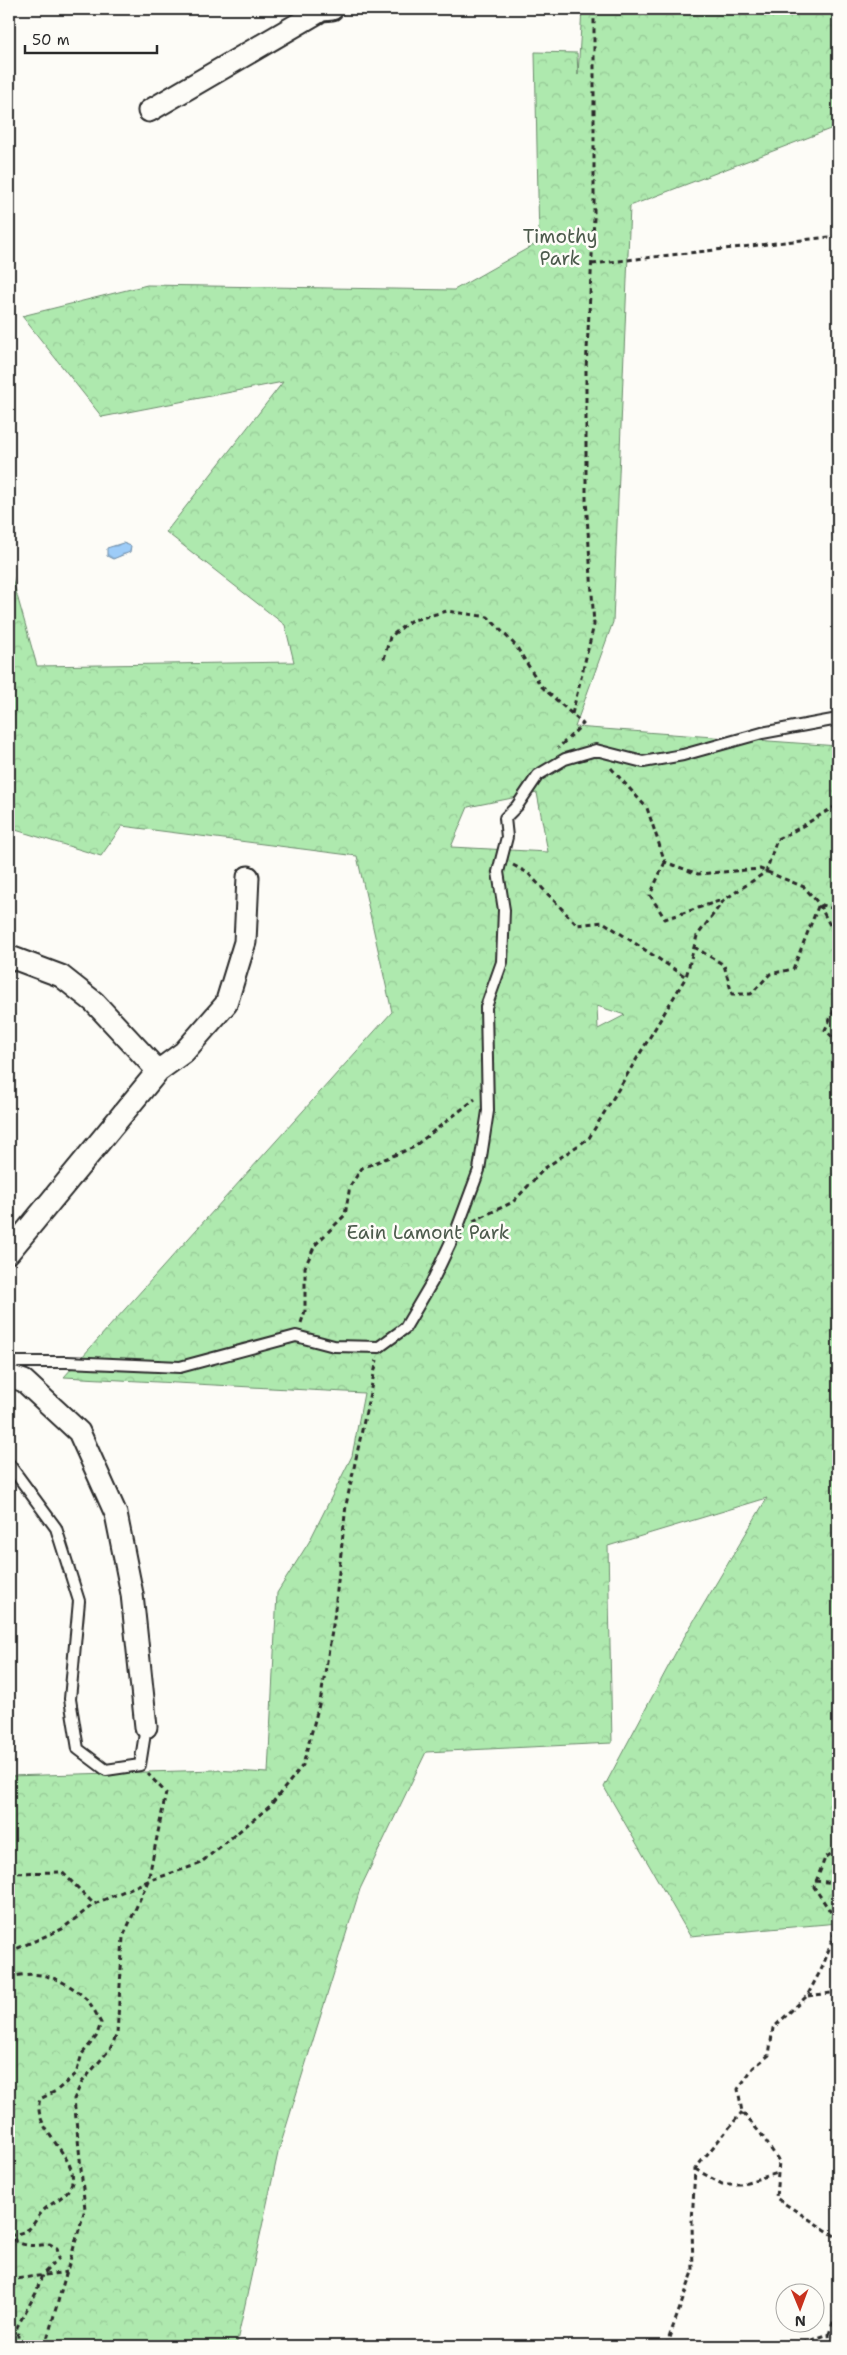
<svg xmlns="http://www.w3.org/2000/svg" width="847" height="2355" font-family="'Shantell Sans',sans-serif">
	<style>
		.forest { fill: url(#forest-crowns); stroke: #6c8a6c; fill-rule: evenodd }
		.water { fill: url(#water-waves); stroke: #6f8ca6 }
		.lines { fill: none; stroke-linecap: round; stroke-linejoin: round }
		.lane-casing { stroke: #2b2b2b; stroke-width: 14 }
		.street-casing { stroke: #2b2b2b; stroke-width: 25 }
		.path { stroke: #2b2b2b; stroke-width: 3; stroke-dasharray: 5 4; stroke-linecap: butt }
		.lane { stroke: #fdfcf7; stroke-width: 10 }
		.street { stroke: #fdfcf7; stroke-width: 21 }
		.labels { text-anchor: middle; stroke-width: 5; stroke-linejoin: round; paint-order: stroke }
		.park-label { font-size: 19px; fill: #4c5a4c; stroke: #fdfcf7 }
	</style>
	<defs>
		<pattern id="forest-crowns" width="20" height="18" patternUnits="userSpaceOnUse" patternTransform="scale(1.25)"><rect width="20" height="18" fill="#aee9ae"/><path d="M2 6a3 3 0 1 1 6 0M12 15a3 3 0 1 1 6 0" fill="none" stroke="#96c896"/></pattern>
		<pattern id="water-waves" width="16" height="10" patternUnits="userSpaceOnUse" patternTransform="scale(1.25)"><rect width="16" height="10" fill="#9dccf8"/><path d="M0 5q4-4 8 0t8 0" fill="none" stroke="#87afd5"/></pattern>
	</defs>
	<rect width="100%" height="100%" fill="#fdfcf7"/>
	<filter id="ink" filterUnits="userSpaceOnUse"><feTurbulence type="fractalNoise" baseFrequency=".02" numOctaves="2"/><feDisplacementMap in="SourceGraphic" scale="10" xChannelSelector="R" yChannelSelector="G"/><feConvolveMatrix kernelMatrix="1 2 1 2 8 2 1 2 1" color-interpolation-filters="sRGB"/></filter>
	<g filter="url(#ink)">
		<path class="forest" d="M582,9H838V126L630,206L613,622L575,727L838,746V1923L690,1936L604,1787L683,1639L767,1498L608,1546L612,1743L426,1752L360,1889L278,2153L236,2346H9V1776L215,1770L268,1773L277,1593L309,1542L352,1456L364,1393L64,1377L392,1012L357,856L122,826L101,856L9,828V567L37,666L294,662L285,625L166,532L283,382L102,417L22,316L147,285L454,290L539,242L535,52L577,53L578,75ZM537,793L548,852L451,847L468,807ZM597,1006L625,1015L598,1029Z"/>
		<path class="water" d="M123,543L131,546L130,552L113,559L107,556V548Z"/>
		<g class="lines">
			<g class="lane-casing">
				<path id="lane" d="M9,1362H67L180,1367L296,1336L334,1346L379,1347L405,1328L432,1282L457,1229L479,1170L488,1111L486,1007L502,962L504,910L498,872L507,837L505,818L517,806L538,775L565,759L596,750L643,762L683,755L762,733L838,719
					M9,1464L56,1528L79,1601L70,1699L78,1749L106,1770L140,1765L146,1727"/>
			</g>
			<g class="street-casing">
				<path id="street" d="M149,111L322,10L332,9
					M9,958H13L61,976L94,1002L158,1071L9,1252
					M158,1071L184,1052L226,1004L245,942L248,877
					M9,1376L24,1381L79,1432L116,1514L132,1594L146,1727"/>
			</g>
			<path class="path" d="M592,264L838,236
				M384,659L390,637L410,621L447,611L488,617L516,646L541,686L583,724L558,748
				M572,714L594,625L586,499V369L594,218V15L592,9
				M611,768L647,808L665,862L698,874L760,869L804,887L819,904L838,941
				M665,862L650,895L665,919L722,900
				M513,865L528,873L577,925L603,922L686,977L697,936L724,900L766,872L777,839C799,830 817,816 838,805
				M694,947L724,965L732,994H751L770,974L793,969L819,904L838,910
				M838,1002L825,1030L838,1042
				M838,1099L832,1112L838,1131
				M473,1221L513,1202L545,1168L589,1138L686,977
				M301,1323L305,1311V1267L315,1245L345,1215L350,1186L362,1168L412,1148L475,1099
				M838,1849L825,1858L814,1887L838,1923L823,1966L807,1996L773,2028L769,2055L753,2068L738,2089L742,2112L761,2134L779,2161L776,2198L838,2238
				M9,1873L62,1872L94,1904
				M815,1881L838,1883
				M9,1952L62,1929L94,1904L148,1881L199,1864L269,1807L303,1765L321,1697L334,1619L346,1505L377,1360
				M9,1978C37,1968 66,1979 87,2000C93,2006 97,2016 101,2023L96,2037L82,2054L76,2074L56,2091L40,2099C30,2131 87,2162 69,2189C64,2197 52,2203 45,2209C39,2214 36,2221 31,2227C27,2232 16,2234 10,2236C21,2248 35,2246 50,2244L57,2248L59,2258L42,2275L36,2293L17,2327L19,2346
				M808,1996L838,1992
				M695,2169L722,2184H740L778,2173
				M9,2280L67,2272
				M45,2346L85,2209L74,2099L82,2082L110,2049L117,2034L123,1937L148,1881L166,1793L148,1774
				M666,2346L693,2272L692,2222L695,2169L742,2112
				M794,2346L829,2334L838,2308
				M830,2346L829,2334L838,2337"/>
			<use href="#lane" class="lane"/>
			<use href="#street" class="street"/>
		</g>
	</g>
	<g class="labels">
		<g class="park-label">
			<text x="560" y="243">Timothy<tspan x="560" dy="22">Park</tspan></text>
			<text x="428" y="1239">Eain Lamont Park</text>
		</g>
	</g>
	<rect width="847" height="2355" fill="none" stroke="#fdfcf7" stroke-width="30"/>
	<rect x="15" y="15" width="817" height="2325" fill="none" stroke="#2b2b2b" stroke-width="2" filter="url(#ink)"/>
	<g transform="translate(800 2308) rotate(179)"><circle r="24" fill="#fdfcf7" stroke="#a9a8a5"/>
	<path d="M0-4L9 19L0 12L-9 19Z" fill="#c8321e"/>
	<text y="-8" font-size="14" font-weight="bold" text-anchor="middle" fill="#2b2b2b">N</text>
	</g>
	<path d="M25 45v8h132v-8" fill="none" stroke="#2b2b2b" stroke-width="2.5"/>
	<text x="32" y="45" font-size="15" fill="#2b2b2b" stroke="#fdfcf7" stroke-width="4" paint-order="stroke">50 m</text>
</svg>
